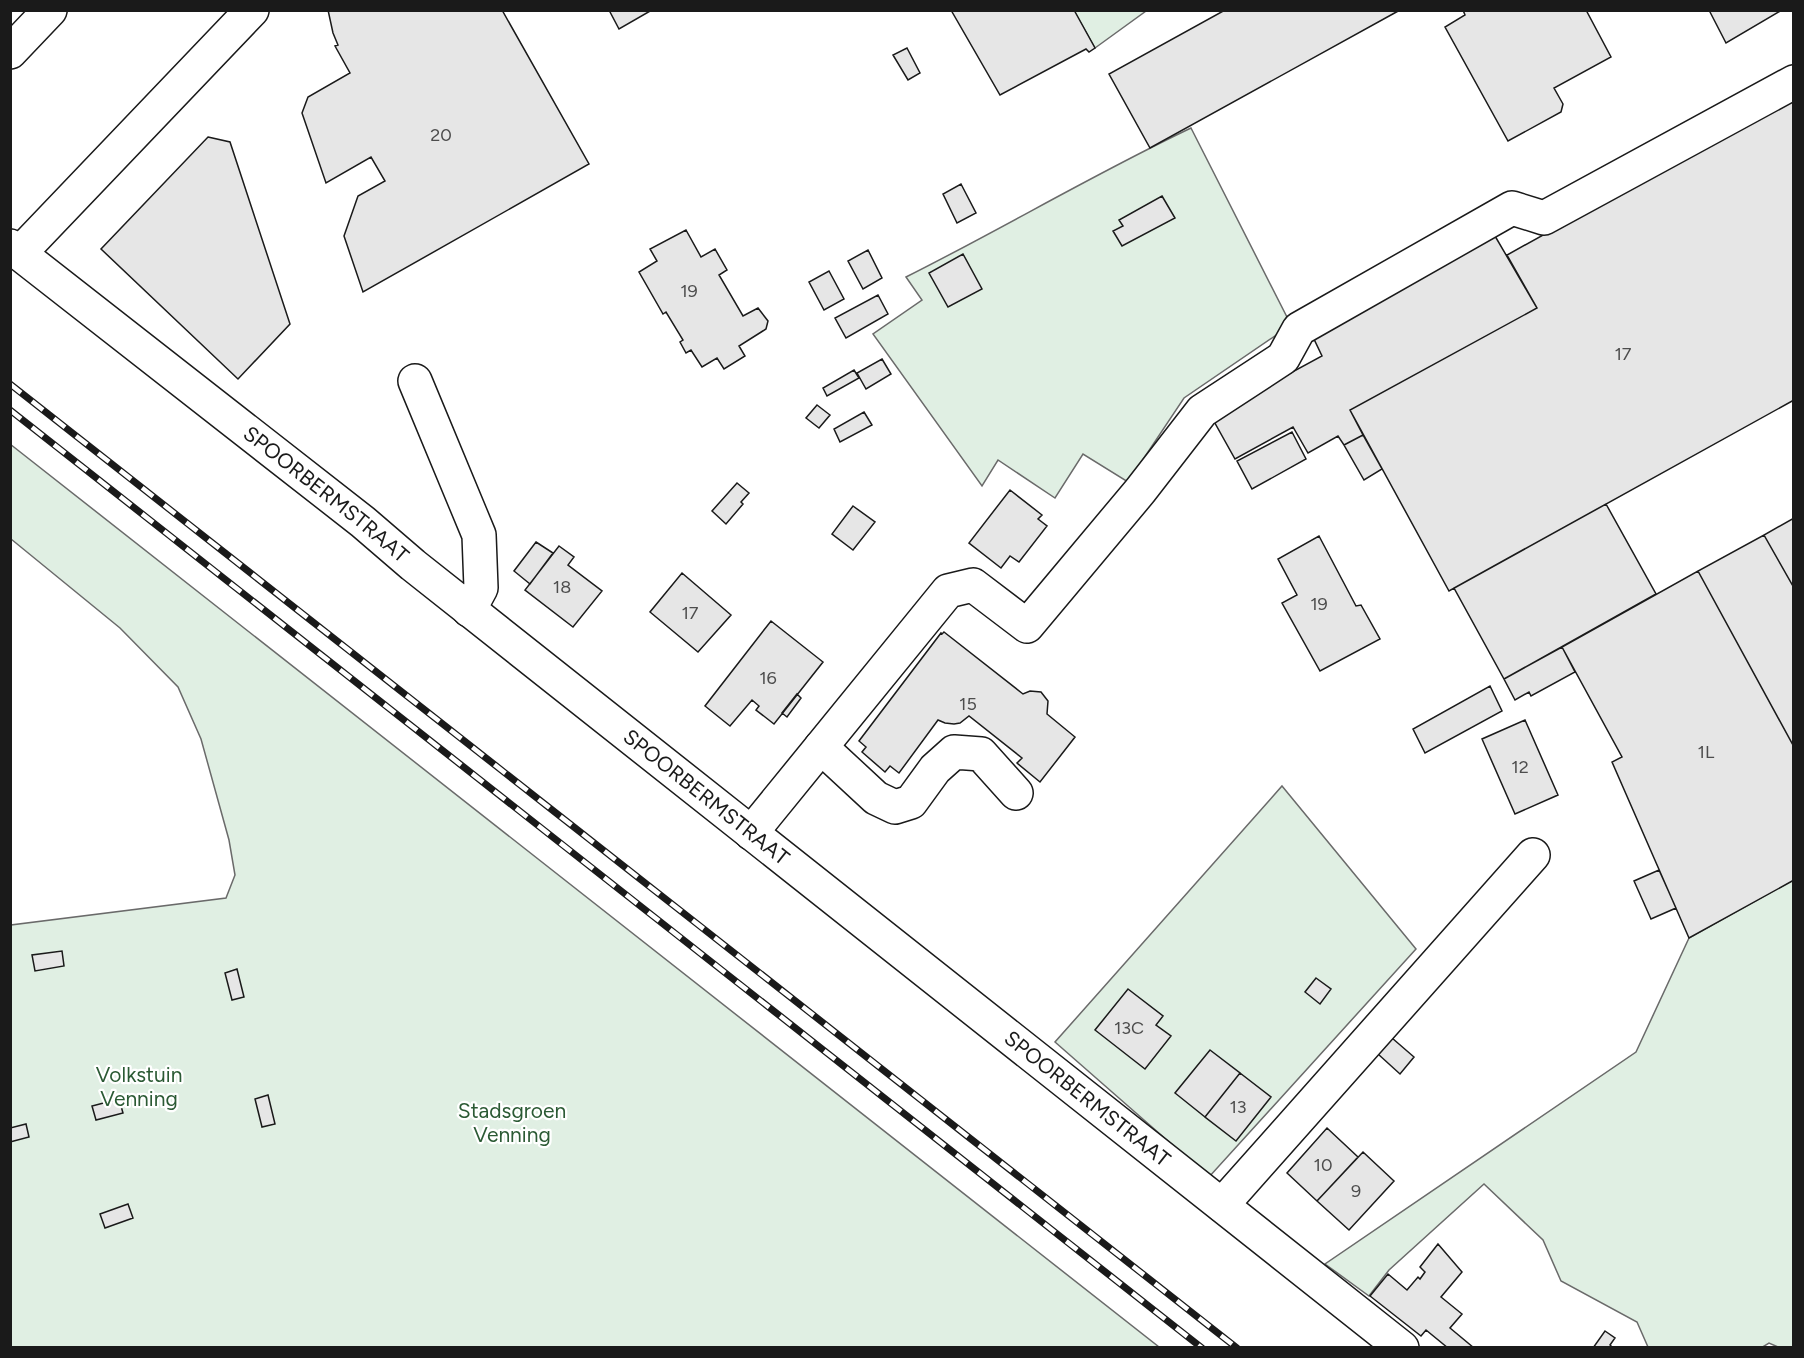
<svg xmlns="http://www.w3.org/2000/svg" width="1804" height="1358" font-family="Figtree,sans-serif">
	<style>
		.green { fill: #e0efe3; stroke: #6a6a6a; stroke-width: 1.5 }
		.building { fill: #e6e6e6; stroke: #1a1a1a; stroke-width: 1.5 }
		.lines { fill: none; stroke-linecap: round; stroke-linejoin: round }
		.minor-casing { stroke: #1a1a1a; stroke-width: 36 }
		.highway-casing { stroke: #1a1a1a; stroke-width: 36 }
		.minor { stroke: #fff; stroke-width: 33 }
		.highway { stroke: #fff; stroke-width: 33 }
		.rail-casing { stroke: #1a1a1a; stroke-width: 7 }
		.rail { stroke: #fff; stroke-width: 4.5; stroke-dasharray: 14; stroke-linecap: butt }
		.labels { text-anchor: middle; stroke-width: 4.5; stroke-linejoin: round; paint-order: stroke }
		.number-label { font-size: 18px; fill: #4d4d4d }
		.street-label { font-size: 21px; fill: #1a1a1a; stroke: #fff }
		.park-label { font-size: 21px; fill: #2b5a34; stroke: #fff }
	</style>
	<rect width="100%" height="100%" fill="#fff"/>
	<path class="green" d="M1074,11H1146L1095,48Z
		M1191,128L1291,325L1184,398L1128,482L1083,454L1055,498L998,460L982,486L873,334L922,300L906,277C1002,229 1094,174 1191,128Z
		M10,444L1159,1347H11V925L226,898L235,875L229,840L201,739L178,687L120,628L11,539Z
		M1282,786L1416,949L1209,1177L1055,1042Z
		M1793,880V1347H1778L1769,1343L1761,1348L1648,1347L1637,1322L1561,1281L1543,1240L1484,1184L1389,1270L1369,1296L1325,1264L1636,1052L1689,938Z"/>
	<path class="building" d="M328,10H502L589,164L363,292L344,236L358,196L385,181L371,157L326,183L302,113L308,97L350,73L335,46L338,45L333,33Z
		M609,10H652L619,29Z
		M951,10H1074L1095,48L1089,52L1086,49L1000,95Z
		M1225,10H1400L1150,148L1109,74Z
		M1463,10H1586L1611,57L1554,88L1563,104L1561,112L1508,141L1445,27L1465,15Z
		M1709,10H1782L1726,43Z
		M907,48L920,73L908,80L893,55Z
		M1794,96V400L1449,591L1350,410L1537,308L1507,255Z
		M208,137L230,142L290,324L238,379L101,249Z
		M961,184L976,213L957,223L943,194Z
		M1162,196L1175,218L1122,246L1113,231L1123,226L1119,220Z
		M686,230L701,257L715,249L727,270L719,275L743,316L758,308L768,321L766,329L739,346L745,356L724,369L717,358L702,367L691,350L686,353L680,342L683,340L666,312L663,314L639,272L657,261L650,249Z
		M1495,236L1537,308L1350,410L1363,435L1344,445L1338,436L1308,453L1293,427L1235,459L1211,416L1322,356L1313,337Z
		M868,250L882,278L863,289L848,261Z
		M963,254L982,289L948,307L929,273Z
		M829,271L844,299L824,310L809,282Z
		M878,295L888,314L846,338L835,318Z
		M882,359L891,374L866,389L857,373Z
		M854,370L859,378L827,396L823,388Z
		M817,405L830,415L819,428L806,418Z
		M864,412L872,425L840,442L834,429Z
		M1292,432L1306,459L1252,489L1237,461Z
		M1363,435L1382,469L1364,480L1344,445Z
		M737,483L749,493L741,502L743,504L726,524L712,511Z
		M1010,490L1042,515L1038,519L1047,526L1019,562L1010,556L1001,568L969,543Z
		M1606,504L1656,594L1504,679L1454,588Z
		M853,506L875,522L853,550L832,534Z
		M1794,518V588L1764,535Z
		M1764,535L1794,588V747L1698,571Z
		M1319,536L1356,606L1361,605L1380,639L1320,671L1282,603L1297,595L1278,559Z
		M536,542L553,553L530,584L514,571Z
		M559,546L574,557L568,565L602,591L573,627L525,590Z
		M1698,571L1794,747V880L1689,938L1612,762L1622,757L1562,647Z
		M682,573L731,615L698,652L650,612Z
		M771,621L823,662L774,724L756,710L759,706L752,700L730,726L705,706Z
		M944,632L1023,694L1030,691L1041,692L1048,701L1047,714L1075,737L1040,782L1017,763L1022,758L969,716L960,723L954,724L945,723L938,720L899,773L890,766L885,772L862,752L866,747L859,741L941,633L942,634Z
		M1562,647L1575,672L1531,696L1529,692L1515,700L1504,679Z
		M1490,686L1502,711L1425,753L1413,729Z
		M797,694L801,698L787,717L782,713Z
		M1525,720L1558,795L1515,814L1482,739Z
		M1659,870L1676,908L1651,919L1634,881Z
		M62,951L64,966L35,971L32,955Z
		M237,969L244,997L232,1000L225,973Z
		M1316,978L1331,989L1320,1004L1305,992Z
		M1128,989L1163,1016L1156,1025L1171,1036L1145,1069L1095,1030Z
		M1392,1038L1414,1057L1400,1074L1378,1054Z
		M1210,1050L1240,1073L1205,1117L1175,1093Z
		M1240,1073L1271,1097L1236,1141L1205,1117Z
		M268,1095L275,1124L262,1127L255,1099Z
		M119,1099L123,1113L96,1120L92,1106Z
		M26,1124L29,1137L10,1142V1128Z
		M1327,1128L1358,1157L1317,1201L1287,1173Z
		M1363,1152L1394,1181L1349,1230L1317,1201Z
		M128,1204L133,1218L105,1228L100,1214Z
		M1438,1244L1462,1272L1441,1297L1462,1314L1450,1328L1474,1348H1448L1426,1330L1421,1336L1370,1296L1388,1274L1407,1290L1418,1277L1420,1279L1425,1272L1420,1267Z
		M1605,1331L1615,1338L1610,1345L1613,1348H1593Z"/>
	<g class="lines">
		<g class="minor-casing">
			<g id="minor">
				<path id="s1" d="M10,246L363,522L413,565L1402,1348"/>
				<path d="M20,253L252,10"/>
				<path d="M415,381L479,535L481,588L469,610"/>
				<path d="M821,747L876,798L895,807L911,802L935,769L954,752L981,754L1016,793"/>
				<path d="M751,833L948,591L973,585L1027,626L1140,491L1202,411L1283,358L1299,329L1512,208L1544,218L1794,82"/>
				<path d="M1222,1205L1533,855"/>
			</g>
		</g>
		<g class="highway-casing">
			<path id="highway" d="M10,52L50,10"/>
		</g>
		<use href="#minor" class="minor"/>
		<use href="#highway" class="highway"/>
		<g class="rail-casing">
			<path id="rail" d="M10,384L1237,1348
				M10,410L1202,1348"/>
		</g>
		<use href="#rail" class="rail"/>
	</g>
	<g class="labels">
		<g class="number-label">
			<text x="441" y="141">20</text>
			<text x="689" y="297">19</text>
			<text x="1623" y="360">17</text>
			<text x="562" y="593">18</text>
			<text x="1319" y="610">19</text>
			<text x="690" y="619">17</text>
			<text x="768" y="684">16</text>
			<text x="968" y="710">15</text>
			<text x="1706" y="758">1L</text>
			<text x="1520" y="773">12</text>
			<text x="1129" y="1034">13C</text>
			<text x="1238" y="1113">13</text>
			<text x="1323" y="1171">10</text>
			<text x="1356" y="1197">9</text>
		</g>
		<g class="street-label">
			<text dy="7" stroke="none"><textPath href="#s1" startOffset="402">SPOORBERMSTRAAT</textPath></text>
			<text dy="7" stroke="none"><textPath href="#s1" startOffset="888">SPOORBERMSTRAAT</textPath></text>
			<text dy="7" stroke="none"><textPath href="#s1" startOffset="1374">SPOORBERMSTRAAT</textPath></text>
		</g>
		<g class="park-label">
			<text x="139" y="1082">Volkstuin<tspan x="139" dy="24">Venning</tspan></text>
			<text x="512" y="1118">Stadsgroen<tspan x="512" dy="24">Venning</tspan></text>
		</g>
	</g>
	<rect width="1804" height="1358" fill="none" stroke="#1a1a1a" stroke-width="24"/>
</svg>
